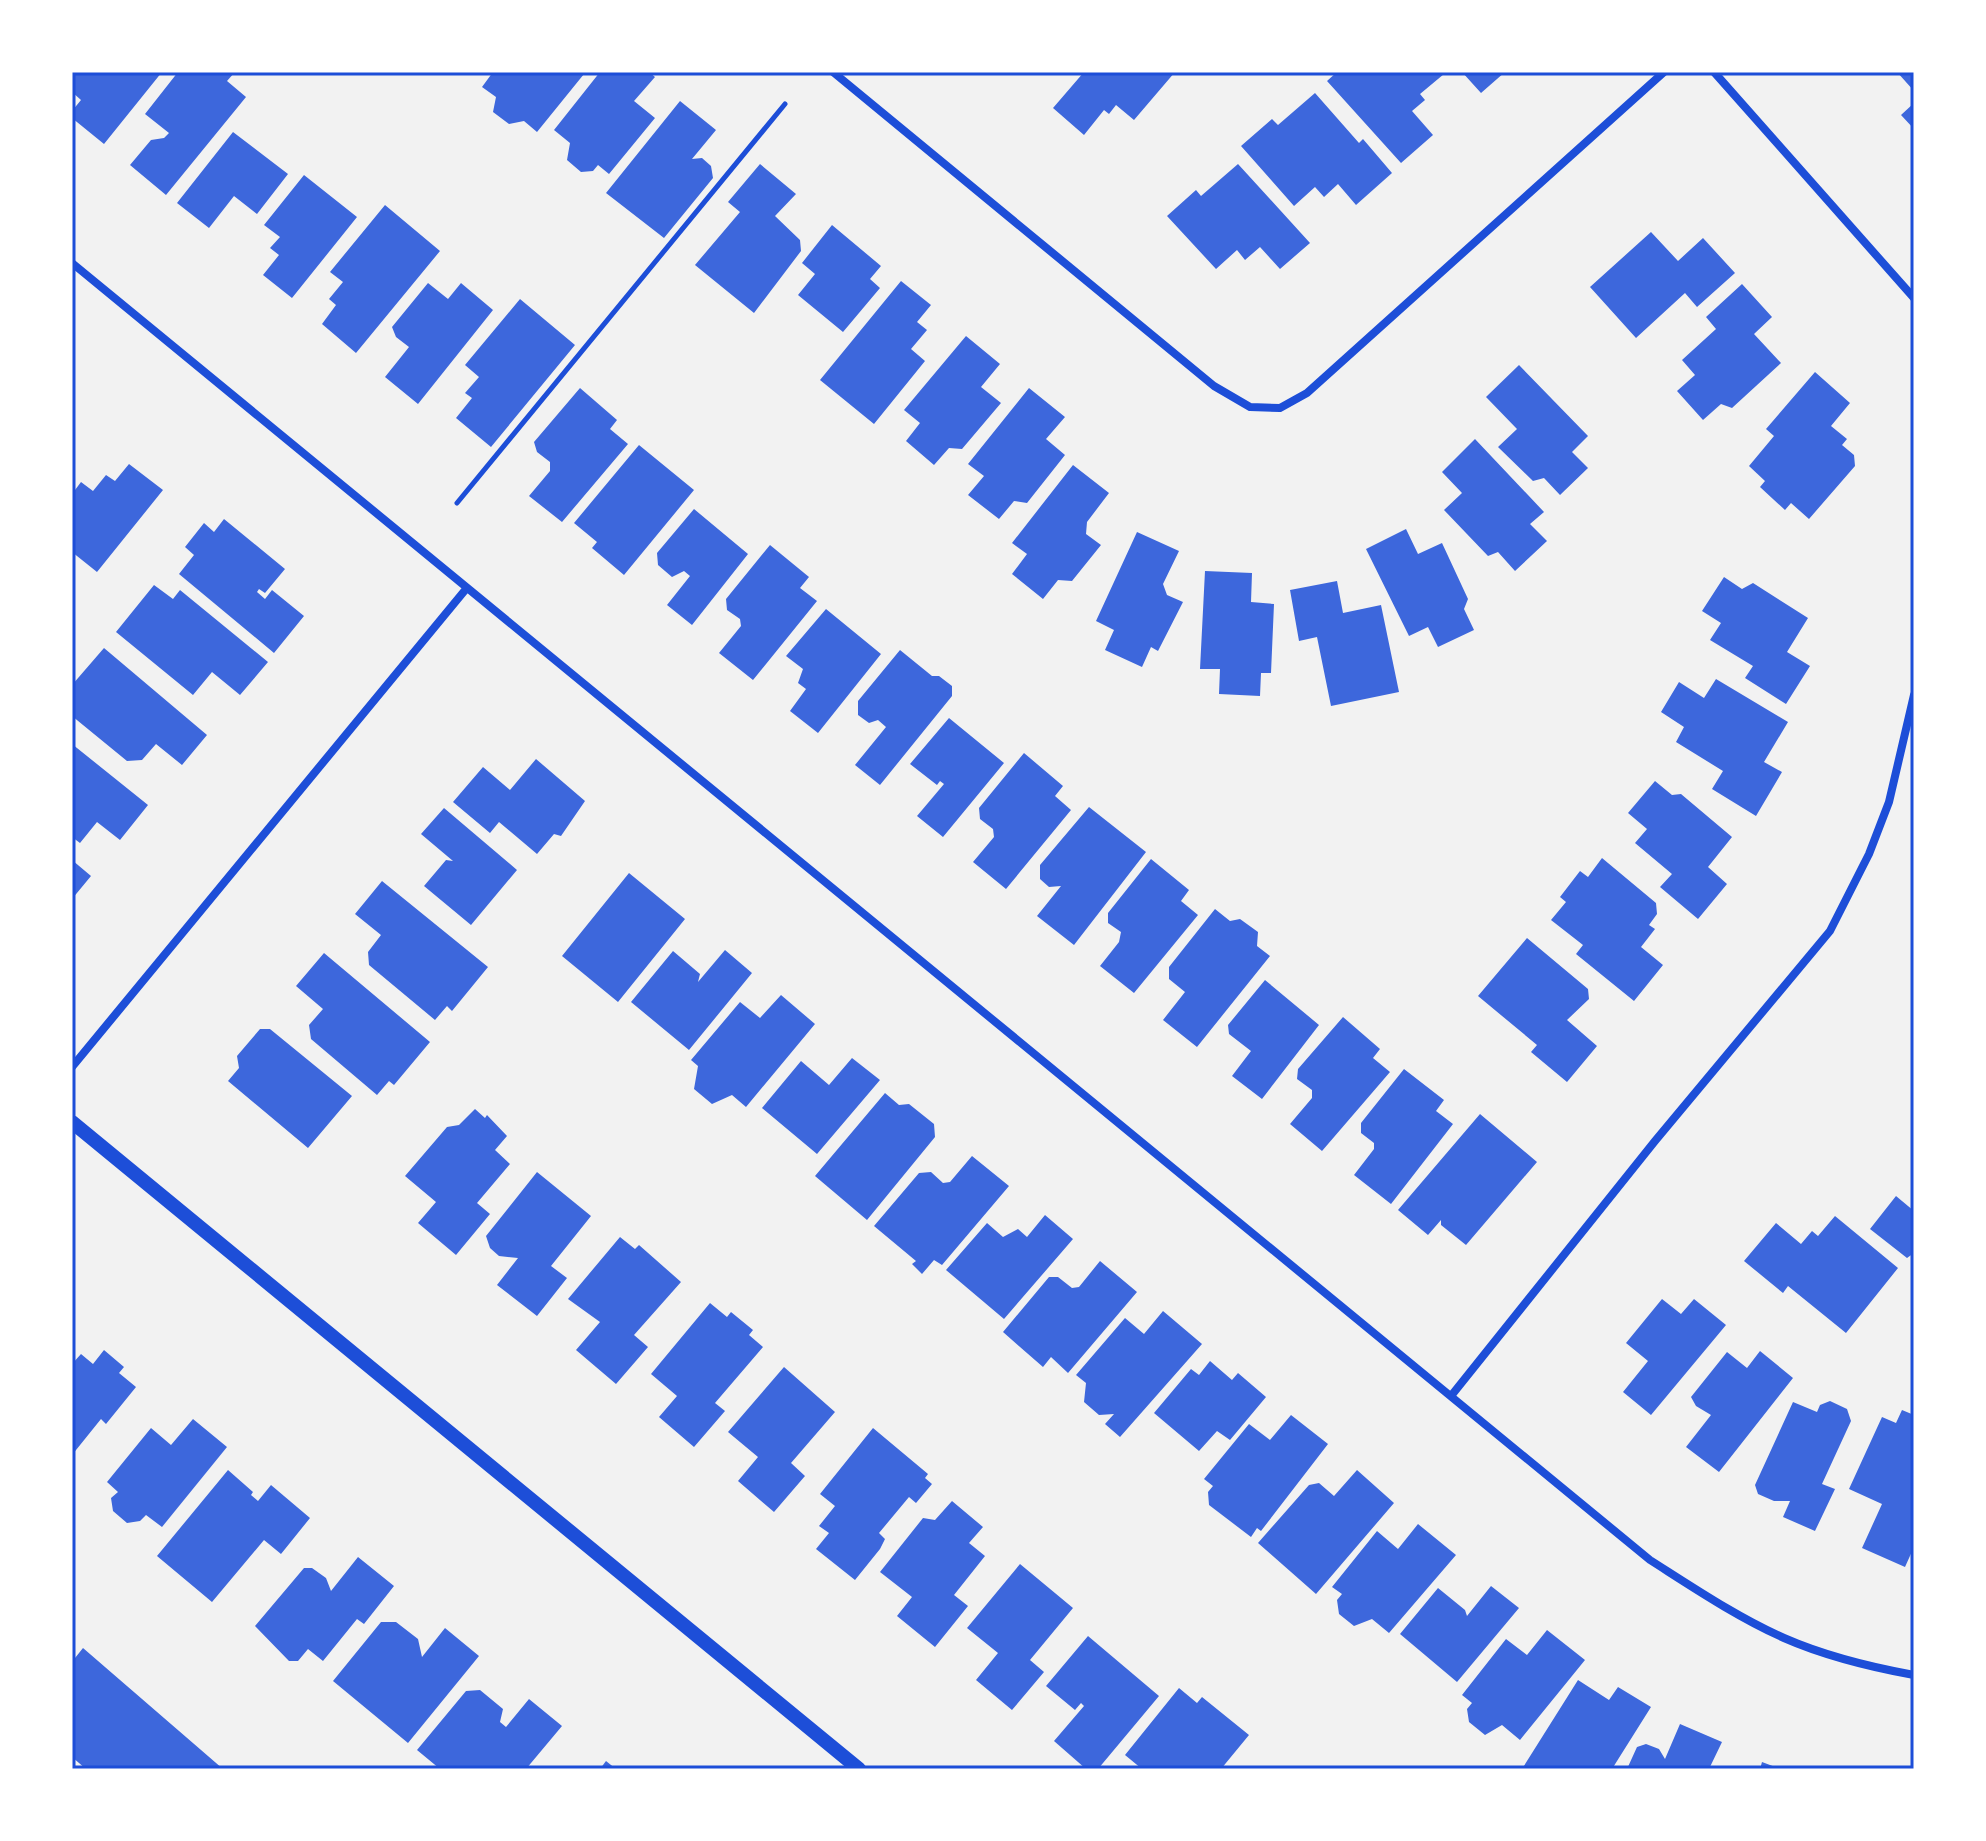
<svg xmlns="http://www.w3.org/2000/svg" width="1986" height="1841" font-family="Quicksand,sans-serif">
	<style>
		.building { fill: #3d67dc }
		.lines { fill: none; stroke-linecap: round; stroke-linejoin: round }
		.path { stroke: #1d4ed8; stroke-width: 5 }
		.minor { stroke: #1d4ed8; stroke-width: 8 }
		.tertiary { stroke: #1d4ed8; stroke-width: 14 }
		.neatline { fill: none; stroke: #1d4ed8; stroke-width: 3 }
	</style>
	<rect width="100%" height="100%" fill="#f2f2f2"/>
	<path class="building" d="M72,72H162L104,144L72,118V111L81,100L72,92Z
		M178,72H235L227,81L246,97L166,195L130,165L151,140L164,138L169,133L145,114Z
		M493,72H581L584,74L537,132L524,121L509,124L493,112L496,97L482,87Z
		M600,72H649L655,77L634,101L655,118L609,174L598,165L593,171L581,172L567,160L570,143L554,130Z
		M1084,72H1175L1134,120L1116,105L1109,114L1104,110L1084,135L1053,108Z
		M1337,72H1442L1444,74L1420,94L1425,100L1412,111L1433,135L1401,163L1327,81Z
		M1462,72H1505L1481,93Z
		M1897,72H1914V91Z
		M1315,93L1359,143L1363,139L1392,173L1356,205L1338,184L1324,197L1315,187L1294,206L1241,146L1272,119L1278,125Z
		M680,101L716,130L692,159L702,158L711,166L713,178L664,238L606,193Z
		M1914,103V129L1901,115Z
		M233,132L288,174L257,214L234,196L209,228L177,203Z
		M760,164L796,194L775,216L800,240L801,251L754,313L695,265L740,212L728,202Z
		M1238,164L1310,243L1280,269L1260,247L1245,260L1237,250L1216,269L1167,216L1196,190L1201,196Z
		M304,175L357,217L292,298L263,275L279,255L270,248L280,237L264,225Z
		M385,205L440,251L356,353L322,324L336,305L329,299L343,282L330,272Z
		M832,225L881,266L870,279L880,288L843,332L798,295L815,274L802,263Z
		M1651,232L1678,261L1703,238L1735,273L1697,307L1685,293L1636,338L1590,287Z
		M901,281L931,305L917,322L927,330L911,349L925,361L874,424L820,380Z
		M428,283L448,299L461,283L493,310L418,404L385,377L409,347L396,337L392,327Z
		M1742,284L1772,317L1754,334L1781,363L1732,408L1721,404L1703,420L1677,391L1695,375L1682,360L1716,329L1706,317Z
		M520,299L575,345L491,447L456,418L472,398L465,393L479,377L465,365Z
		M966,336L1000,364L981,387L1001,403L962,449L949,448L934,465L906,441L920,423L904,410Z
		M1519,365L1588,436L1572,452L1588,468L1560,495L1544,478L1533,481L1498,447L1517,429L1486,397Z
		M1815,372L1850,403L1831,426L1847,439L1842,445L1854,455L1855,466L1809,519L1791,503L1785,510L1760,487L1765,481L1749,466L1774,436L1766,429Z
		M580,388L617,420L610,429L628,444L562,522L529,496L550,471V462L537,452L534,442Z
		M1029,388L1065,417L1046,439L1065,455L1027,503L1014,501L999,519L968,495L984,476L968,464Z
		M1475,439L1544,512L1530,524L1547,541L1515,571L1498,552L1488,556L1444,510L1462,493L1442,472Z
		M639,445L694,490L624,575L592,548L597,542L574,523Z
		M129,464L163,490L97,572L72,552V494L81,482L93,491L106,475L115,481Z
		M1073,465L1109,493L1087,522L1086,534L1101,545L1072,581L1058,580L1043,599L1012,574L1027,554L1012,543Z
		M694,509L748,554L692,625L667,605L690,576L684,571L672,577L658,565L657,553Z
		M224,519L285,569L265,593L259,589L257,592L265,599L272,590L304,616L274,653L179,574L194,555L185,547L204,523L214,532Z
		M1406,529L1418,554L1442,543L1468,599L1464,609L1474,630L1438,647L1428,627L1409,636L1366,549Z
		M1137,532L1179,551L1163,584L1167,595L1183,602L1158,651L1151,647L1142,667L1105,650L1114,630L1096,621Z
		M770,545L809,577L800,588L817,601L753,680L719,653L741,626L740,619L727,610L726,599Z
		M1205,571L1252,573L1251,602L1274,604L1271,673H1261L1260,696L1219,694L1220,669H1200Z
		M1724,577L1742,589L1753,583L1808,618L1787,652L1810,666L1786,704L1745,678L1753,666L1710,640L1721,623L1702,611Z
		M1337,581L1343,613L1381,605L1399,692L1331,706L1317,637L1299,641L1290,590Z
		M154,585L173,599L180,590L268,662L240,695L212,672L193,695L116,632Z
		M826,609L881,654L818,733L790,711L806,689L798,683L803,669L786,656Z
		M104,648L207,735L182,765L156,744L142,760L127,761L72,716L74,695L72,685Z
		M900,650L932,676H939L952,686V696L880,785L855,765L886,727L878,720L869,723L858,715V701Z
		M1716,679L1788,722L1764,762L1782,772L1756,816L1712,789L1723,771L1676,742L1684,727L1661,712L1679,682L1704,698Z
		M949,718L1004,763L943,837L917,816L944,784L940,781L937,785L910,764Z
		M72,744L148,805L120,840L97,822L80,843L72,837Z
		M1024,753L1063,786L1055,796L1071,810L1006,889L973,862L994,837L993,829L980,819L979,808Z
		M536,759L585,801L561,836L554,834L537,854L499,822L490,833L453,802L483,767L510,790Z
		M1655,781L1672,795L1681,794L1732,837L1708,867L1727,884L1698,919L1660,887L1672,874L1635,843L1647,829L1628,813Z
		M1089,807L1146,852L1074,945L1037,916L1061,886L1049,887L1040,879V865Z
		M444,808L517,870L471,925L424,886L446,860L453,861L421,834Z
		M1602,858L1656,903L1657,914L1649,925L1655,929L1641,947L1663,965L1634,1001L1576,954L1583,945L1551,920L1566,902L1560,897L1580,871L1588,877Z
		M1151,859L1189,890L1181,901L1198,915L1134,993L1100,966L1119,942L1121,932L1108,923V913Z
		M72,860L91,876L72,899Z
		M629,873L685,919L618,1002L562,956Z
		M382,881L488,967L452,1011L447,1006L435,1020L369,965L368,952L381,935L355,914Z
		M1215,909L1230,921L1240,919L1258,932L1257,946L1270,956L1197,1047L1163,1020L1185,992L1169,979V967Z
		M1527,938L1588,989L1589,999L1567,1020L1597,1046L1567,1082L1531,1052L1537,1045L1478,996Z
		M725,950L752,973L689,1050L631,1002L673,951L700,974L698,982Z
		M324,953L430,1042L394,1085L389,1081L377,1095L311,1039L309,1025L323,1009L296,986Z
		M1265,980L1319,1025L1262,1099L1232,1076L1251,1051L1229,1034L1228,1025Z
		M781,995L815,1024L746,1107L732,1095L712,1104L694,1089L698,1066L691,1060L740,1002L760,1018Z
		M1343,1017L1380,1049L1373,1058L1390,1072L1322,1151L1290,1124L1312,1098V1090L1297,1079L1298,1069Z
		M260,1029H270L352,1096L308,1148L228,1081L239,1068L237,1056Z
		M852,1058L880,1080L817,1154L762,1108L801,1061L829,1085Z
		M1404,1069L1444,1100L1436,1111L1453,1124L1391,1204L1354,1175L1374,1149V1143L1361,1133V1123Z
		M885,1093L899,1105L909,1104L934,1124L935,1137L867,1220L815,1176Z
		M475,1109L485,1118L487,1115L507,1136L495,1150L510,1164L477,1203L490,1214L456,1255L418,1223L436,1202L405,1176L447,1127L459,1125Z
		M1480,1114L1537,1162L1466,1245L1441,1225V1220L1428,1235L1398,1210Z
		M972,1156L1009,1186L942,1265L934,1260L922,1274L912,1264L916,1261L874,1226L919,1173L931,1172L943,1183L950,1182Z
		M537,1172L591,1216L551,1266L567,1278L537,1316L497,1285L518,1258L499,1256L490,1248L486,1236Z
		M1896,1196L1914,1211V1253L1907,1258L1870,1229Z
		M1045,1215L1073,1239L1004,1319L946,1270L987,1223L1003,1237L1018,1229L1027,1237Z
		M1835,1216L1898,1268L1846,1333L1788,1286L1783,1293L1744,1261L1776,1223L1801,1244L1812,1231L1818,1236Z
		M620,1237L635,1249L639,1245L681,1282L634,1335L648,1347L616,1384L576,1350L600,1322L568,1299Z
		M1100,1261L1137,1292L1068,1373L1051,1357L1043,1367L1003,1332L1049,1277H1058L1072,1288L1079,1287Z
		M1662,1299L1681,1314L1694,1299L1726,1325L1651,1415L1623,1392L1648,1361L1626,1343Z
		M710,1303L727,1317L731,1312L753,1330L749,1335L763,1347L715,1403L725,1411L694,1447L659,1417L677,1396L651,1374Z
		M1163,1311L1202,1344L1120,1437L1105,1424L1114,1414L1099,1415L1084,1402L1086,1383L1076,1375L1125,1318L1144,1334Z
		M104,1350L124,1367L119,1373L136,1387L106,1424L101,1419L72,1455V1364L81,1354L93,1364Z
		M1760,1351L1793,1378L1719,1472L1686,1447L1711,1415L1696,1406L1691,1397L1727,1352L1747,1368Z
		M1210,1361L1232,1380L1238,1373L1266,1397L1230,1440L1217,1431L1199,1451L1154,1413L1191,1369L1199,1375Z
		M784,1367L835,1412L791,1463L805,1476L774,1512L738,1481L758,1457L728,1432Z
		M1830,1401L1847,1409L1851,1421L1822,1484L1835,1489L1815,1531L1783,1517L1790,1501H1774L1758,1494L1755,1485L1793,1402L1817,1412L1820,1405Z
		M1902,1410L1914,1415V1547L1905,1567L1862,1548L1882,1504L1849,1489L1882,1417L1896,1423Z
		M1291,1415L1328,1444L1261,1531L1257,1528L1251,1537L1209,1505L1208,1492L1213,1486L1204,1479L1249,1424L1270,1440Z
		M193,1419L227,1447L162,1527L146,1515L140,1521L127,1523L113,1511L111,1498L118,1492L107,1482L151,1428L171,1445Z
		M873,1428L928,1474L925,1478L932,1484L916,1503L909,1497L879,1533L885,1539L880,1549L855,1580L816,1549L829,1533L819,1526L835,1506L820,1494Z
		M228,1470L253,1492L251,1495L258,1501L271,1485L310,1518L281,1554L264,1540L212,1602L157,1556Z
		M1357,1470L1394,1503L1316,1594L1258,1543L1309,1485L1319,1483L1334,1496Z
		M952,1501L983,1527L969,1543L985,1556L954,1595L968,1606L935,1647L897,1616L912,1597L880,1572L923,1518L935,1520Z
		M1418,1524L1456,1555L1389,1633L1372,1619L1354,1626L1339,1614L1337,1600L1342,1594L1332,1587L1377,1531L1398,1549Z
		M358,1557L394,1586L364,1624L357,1619L323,1661L308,1649L298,1661H289L255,1626L304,1568H312L326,1578L331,1591Z
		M1020,1564L1073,1608L1030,1660L1044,1672L1012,1710L976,1680L998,1653L967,1628Z
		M1491,1586L1519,1608L1457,1682L1400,1634L1438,1588L1465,1610L1467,1616Z
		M381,1622H396L418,1639L422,1657L445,1628L479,1656L408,1743L333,1681Z
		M1547,1630L1585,1660L1520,1740L1502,1725L1485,1735L1469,1722L1467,1709L1472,1703L1462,1695L1506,1639L1527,1655Z
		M1088,1636L1159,1696L1098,1769H1086L1054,1741L1084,1706L1081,1703L1075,1710L1046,1686Z
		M83,1648L223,1769H86L72,1757V1655L75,1658Z
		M1578,1680L1609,1700L1618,1687L1651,1707L1612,1769H1522Z
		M1179,1688L1197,1703L1202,1697L1249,1735L1221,1769H1142L1125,1755Z
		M480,1690L503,1709L500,1722L506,1727L529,1699L562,1726L526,1769H440L417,1750L466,1691Z
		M1680,1724L1722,1742L1709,1769H1627L1637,1747L1646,1744L1659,1749L1665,1759Z
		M606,1761L616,1769H600Z
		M1762,1762L1781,1769H1760Z"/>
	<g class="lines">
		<path class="path" d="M457,503L785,104"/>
		<path class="minor" d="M833,72L1214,386L1250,407L1280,408L1307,393L1664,72
			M1714,72L1914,298
			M72,263L1650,1560C1694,1588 1737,1617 1784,1638C1825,1656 1870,1667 1914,1675
			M72,1067L466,589
			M1451,1396L1655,1141L1830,931L1869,854L1889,802L1914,695"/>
		<path class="tertiary" d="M72,1122L859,1769"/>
	</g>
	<rect width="1986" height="1841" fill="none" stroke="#ffffff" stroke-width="148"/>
	<rect x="74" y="74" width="1838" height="1693" class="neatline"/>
</svg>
